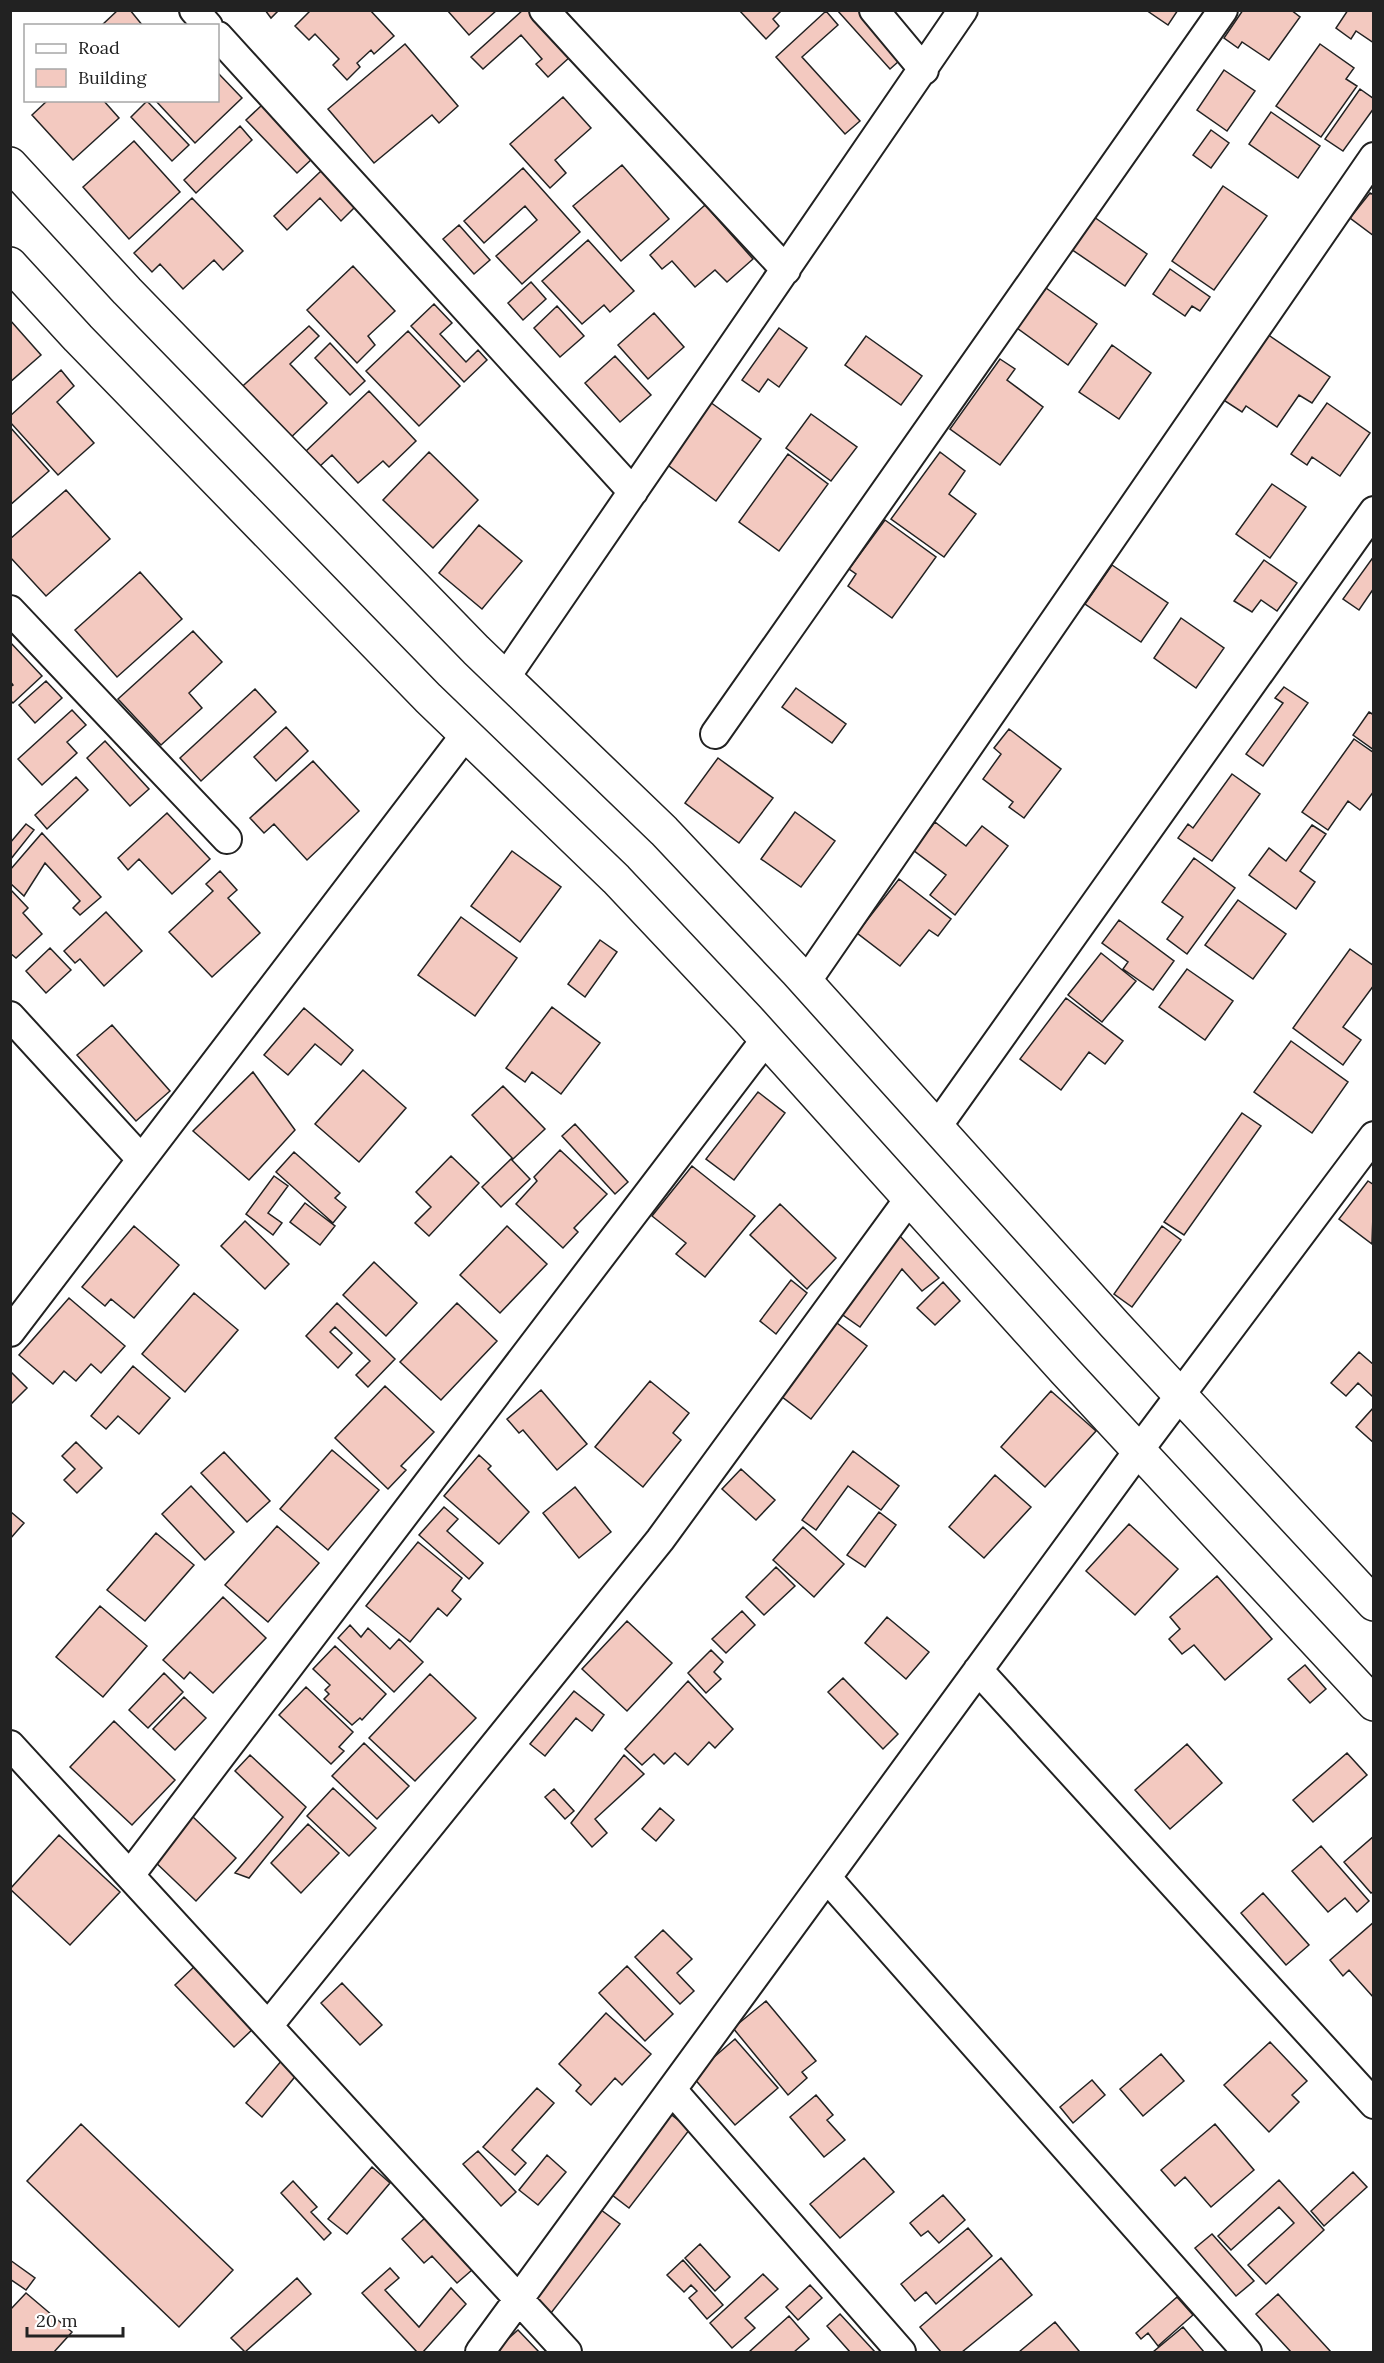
<svg xmlns="http://www.w3.org/2000/svg" width="1384" height="2363" font-family="Lora,serif">
	<style>
		.building { fill: #f3c9c0; stroke: #222; stroke-width: 1.5 }
		.lines { fill: none; stroke-linecap: round; stroke-linejoin: round }
		.street-casing { stroke: #222; stroke-width: 32 }
		.secondary-casing { stroke: #222; stroke-width: 36 }
		.street { stroke: #fff; stroke-width: 28 }
		.secondary { stroke: #fff; stroke-width: 33 }
	</style>
	<rect width="100%" height="100%" fill="#fff"/>
	<path class="building" d="M118,10H130L143,26H101Z
		M265,10H279L271,18Z
		M311,10H370L394,36L374,54L371,50L357,63L360,67L347,80L333,65L339,59L315,34L309,40L295,26Z
		M447,10H497L469,35Z
		M523,10H529L571,56L548,77L536,64L542,59L521,35L483,69L471,57Z
		M739,10H782L773,19L779,26L766,39Z
		M837,10H868L907,54L890,69Z
		M1146,10H1178L1168,25Z
		M1243,10H1291L1300,17L1269,60L1242,42L1238,48L1224,38Z
		M1348,10H1374V43L1356,31L1351,39L1336,28Z
		M826,11L838,25L802,57L860,121L845,134L776,57Z
		M405,44L458,106L439,123L432,115L374,163L328,109Z
		M1320,44L1354,68L1346,79L1357,86L1321,137L1276,106Z
		M1224,70L1255,91L1227,131L1197,110Z
		M218,73L242,98L195,143L155,100H218Z
		M1360,89L1374,99V108L1343,151L1325,139Z
		M563,97L591,128L555,160L566,173L550,188L510,144Z
		M48,100H103L119,118L73,160L32,115Z
		M147,101L189,145L172,161L131,117Z
		M262,105L313,158L297,173L246,120Z
		M1271,112L1320,146L1298,178L1249,144Z
		M240,126L252,140L196,193L184,180Z
		M1211,130L1229,143L1211,168L1193,155Z
		M134,141L180,192L129,239L83,187Z
		M622,165L669,219L621,261L573,206Z
		M523,168L580,232L522,284L496,256L537,220L525,206L484,243L464,221Z
		M321,171L355,207L341,221L320,198L287,230L274,216Z
		M1223,186L1267,216L1214,290L1172,261Z
		M1370,193L1374,195V236L1350,218Z
		M192,198L243,251L223,270L214,260L183,289L160,264L152,272L134,253Z
		M705,205L753,259L727,282L715,270L695,287L672,261L662,269L650,255Z
		M1094,217L1147,254L1125,286L1071,249Z
		M459,225L490,260L474,274L443,239Z
		M588,240L634,291L610,312L604,305L582,324L542,281Z
		M353,266L395,311L368,336L375,345L357,363L307,310Z
		M1170,269L1210,297L1200,311L1192,306L1185,316L1153,294Z
		M531,282L546,299L523,320L508,303Z
		M1046,288L1097,324L1068,365L1017,328Z
		M434,304L452,323L440,334L466,362L478,350L487,360L464,382L411,326Z
		M557,306L584,336L560,357L534,328Z
		M654,313L684,347L648,379L618,345Z
		M10,320L41,355L10,382Z
		M309,326L319,336L290,364L327,403L284,444L235,393Z
		M779,328L807,348L779,387L768,379L759,392L742,380Z
		M408,331L460,386L419,426L366,371Z
		M1267,334L1330,377L1312,403L1299,395L1277,427L1246,406L1242,412L1222,399Z
		M866,336L922,376L901,405L845,365Z
		M330,343L365,381L350,395L315,358Z
		M1112,345L1151,373L1119,419L1079,392Z
		M615,356L651,395L620,422L585,383Z
		M1000,359L1015,369L1007,380L1043,407L1000,465L950,429Z
		M61,370L74,386L57,402L94,443L58,475L10,422V416Z
		M369,391L416,441L389,467L383,461L358,483L332,455L319,467L305,452Z
		M710,402L761,439L716,501L665,463Z
		M1327,403L1370,433L1340,476L1312,457L1307,465L1291,454Z
		M811,414L857,447L831,481L786,448Z
		M10,427L49,471L10,505Z
		M429,452L478,500L433,548L383,500Z
		M940,452L965,471L949,494L976,514L944,557L891,519Z
		M788,454L828,484L779,551L739,522Z
		M1272,484L1306,507L1270,558L1236,534Z
		M66,490L110,539L46,596L10,557V539Z
		M885,520L936,557L892,618L848,586L856,574L849,569Z
		M479,525L522,561L482,609L439,573Z
		M1374,556V588L1359,610L1343,599Z
		M1264,560L1297,583L1277,611L1261,600L1252,612L1234,601Z
		M1112,565L1168,603L1141,642L1085,604Z
		M140,572L182,619L117,677L75,630Z
		M1181,618L1224,648L1196,688L1154,658Z
		M193,631L222,662L189,693L202,708L161,745L118,699Z
		M10,642L42,676L13,703L10,700V687L13,685L10,681Z
		M46,681L62,698L35,723L19,705Z
		M1284,687L1308,703L1263,766L1246,754L1283,703L1275,698Z
		M796,688L846,724L832,743L782,707Z
		M255,689L276,712L201,781L180,758Z
		M72,710L86,725L67,742L77,753L42,785L18,759Z
		M1369,712L1374,715V750L1353,735Z
		M286,727L308,751L276,781L254,757Z
		M1009,729L1061,769L1024,818L1009,807L1013,802L983,779L1001,754L994,748Z
		M1354,739L1374,753V791L1360,810L1348,801L1328,830L1302,812Z
		M105,741L149,789L130,806L87,758Z
		M718,758L773,798L739,843L685,803Z
		M313,761L359,811L307,860L274,824L264,833L250,818Z
		M1232,774L1260,794L1212,861L1178,838L1188,824L1193,828Z
		M76,777L88,790L47,829L35,815Z
		M795,812L835,841L801,887L761,859Z
		M167,813L210,859L172,894L139,859L128,870L118,858Z
		M935,822L966,846L982,826L1008,846L955,915L930,895L946,875L913,850Z
		M26,824L34,830L10,860V843Z
		M1312,825L1326,834L1300,871L1315,882L1296,909L1249,875L1269,848L1286,861Z
		M42,833L101,897L80,915L73,908L80,901L45,863L24,896L10,883V870Z
		M512,851L561,887L520,942L471,906Z
		M1194,858L1235,888L1187,954L1167,939L1183,917L1162,902Z
		M220,871L237,890L228,898L260,933L212,977L169,932L213,891L206,884Z
		M899,879L951,919L938,936L929,930L900,966L857,933Z
		M10,889L28,908L23,913L42,934L16,958L10,953Z
		M1238,900L1286,934L1253,979L1205,945Z
		M106,912L142,951L104,986L80,959L75,963L64,951Z
		M461,917L517,958L475,1016L418,975Z
		M1119,920L1174,961L1153,990L1123,969L1128,962L1102,943Z
		M600,940L617,952L585,997L568,984Z
		M50,948L71,970L46,993L26,971Z
		M1350,949L1374,966V985L1343,1027L1361,1040L1343,1065L1293,1028Z
		M1101,953L1136,981L1102,1022L1068,995Z
		M1187,969L1233,1001L1205,1040L1159,1007Z
		M1066,998L1123,1041L1105,1064L1089,1052L1061,1090L1020,1059Z
		M552,1007L600,1043L561,1094L532,1072L525,1082L506,1068Z
		M304,1008L353,1050L341,1065L315,1044L288,1075L264,1055Z
		M112,1025L170,1091L136,1121L77,1055Z
		M1291,1041L1348,1082L1312,1133L1254,1092Z
		M363,1070L406,1108L359,1162L315,1124Z
		M253,1072L295,1130L249,1180L193,1131Z
		M503,1086L545,1129L513,1159L472,1115Z
		M758,1092L785,1113L734,1180L706,1159Z
		M1242,1113L1261,1126L1184,1235L1164,1222Z
		M575,1124L628,1182L615,1194L562,1136Z
		M560,1150L607,1194L574,1228L578,1232L563,1248L516,1204L537,1181L534,1177Z
		M294,1152L340,1193L335,1198L346,1207L333,1223L276,1172Z
		M451,1156L479,1183L429,1236L415,1223L431,1207L416,1192Z
		M511,1159L530,1179L501,1207L482,1187Z
		M692,1166L755,1216L705,1277L676,1254L686,1243L652,1216Z
		M274,1176L288,1186L268,1213L282,1223L273,1235L246,1214Z
		M1368,1181L1374,1185L1372,1244L1339,1219Z
		M305,1203L335,1226L320,1245L290,1222Z
		M780,1204L836,1258L807,1289L750,1235Z
		M245,1221L289,1264L265,1289L221,1246Z
		M134,1226L179,1265L134,1318L111,1299L105,1306L82,1287Z
		M507,1226L547,1264L500,1313L460,1275Z
		M1162,1226L1181,1240L1132,1307L1114,1294Z
		M899,1235L939,1278L922,1291L902,1269L860,1327L840,1313Z
		M374,1262L417,1303L386,1336L343,1295Z
		M791,1280L807,1293L776,1334L760,1321Z
		M943,1282L960,1301L935,1325L917,1308Z
		M194,1293L238,1330L185,1392L142,1354Z
		M69,1298L125,1346L101,1373L91,1364L76,1381L64,1371L53,1384L19,1355Z
		M337,1303L395,1359L368,1387L356,1375L370,1361L335,1327L330,1332L352,1353L338,1368L306,1336Z
		M457,1303L497,1341L441,1400L400,1362Z
		M833,1320L867,1346L811,1419L777,1393Z
		M1359,1352L1374,1365V1394L1372,1396L1358,1383L1346,1396L1331,1383Z
		M133,1366L170,1398L139,1434L118,1416L106,1429L91,1416Z
		M12,1373L27,1388L10,1405V1374Z
		M650,1381L689,1413L673,1433L681,1440L643,1487L595,1447Z
		M385,1386L434,1432L401,1466L406,1470L388,1489L335,1438Z
		M541,1390L587,1444L557,1470L523,1430L519,1433L507,1419Z
		M1051,1391L1096,1431L1045,1487L1001,1447Z
		M1374,1407V1443L1356,1427Z
		M76,1442L102,1468L77,1493L64,1480L75,1469L62,1456Z
		M332,1450L379,1490L328,1550L280,1509Z
		M853,1451L899,1486L881,1510L848,1486L816,1530L802,1520Z
		M224,1452L270,1501L247,1522L201,1473Z
		M479,1455L491,1466L488,1469L529,1512L499,1544L444,1496Z
		M741,1469L775,1500L756,1520L722,1489Z
		M995,1475L1031,1507L984,1558L949,1527Z
		M191,1486L234,1532L205,1560L162,1514Z
		M575,1487L611,1532L579,1558L543,1513Z
		M444,1507L458,1519L447,1531L483,1563L469,1579L419,1535Z
		M11,1512L24,1523L10,1539V1513Z
		M879,1512L896,1525L865,1567L847,1555Z
		M1129,1524L1178,1569L1135,1615L1086,1571Z
		M277,1526L319,1563L268,1622L225,1585Z
		M803,1527L844,1564L814,1597L773,1560Z
		M156,1533L194,1565L145,1621L107,1590Z
		M418,1542L462,1578L452,1591L461,1599L447,1616L438,1608L410,1642L366,1606Z
		M776,1567L795,1586L764,1615L746,1597Z
		M1217,1576L1272,1639L1225,1680L1194,1645L1182,1654L1169,1639L1180,1629L1170,1617Z
		M223,1597L266,1638L213,1693L190,1672L184,1679L163,1660Z
		M100,1606L147,1646L103,1697L56,1657Z
		M742,1611L755,1625L726,1653L712,1639Z
		M887,1617L929,1652L906,1679L865,1643Z
		M627,1621L672,1663L627,1711L582,1669Z
		M350,1625L361,1637L368,1628L390,1649L399,1639L423,1662L394,1692L338,1638Z
		M335,1646L386,1694L362,1720L360,1718L352,1725L324,1699L329,1694L325,1690L330,1685L313,1669Z
		M711,1650L723,1662L714,1672L721,1679L706,1693L688,1673Z
		M1305,1665L1326,1689L1310,1703L1288,1679Z
		M164,1673L183,1692L148,1728L129,1710Z
		M430,1674L476,1718L415,1781L369,1738Z
		M843,1678L898,1734L883,1749L828,1692Z
		M688,1681L733,1729L715,1748L709,1742L688,1765L675,1753L664,1764L654,1754L642,1765L625,1749Z
		M306,1687L353,1732L339,1747L344,1751L331,1764L279,1715Z
		M574,1691L604,1715L592,1731L576,1718L545,1756L530,1744Z
		M184,1697L206,1718L175,1750L153,1729Z
		M114,1721L175,1780L132,1825L70,1767Z
		M364,1743L409,1786L377,1819L332,1776Z
		M1187,1744L1222,1783L1170,1829L1135,1790Z
		M1347,1753L1367,1775L1313,1822L1293,1800Z
		M250,1755L306,1807L249,1878L235,1873L283,1817L235,1771Z
		M624,1755L644,1774L595,1819L607,1833L592,1847L571,1823Z
		M333,1788L376,1828L349,1856L307,1816Z
		M554,1789L574,1811L565,1819L545,1797Z
		M660,1808L674,1820L656,1841L642,1829Z
		M192,1816L236,1858L196,1901L151,1858Z
		M308,1824L339,1853L301,1893L271,1863Z
		M59,1835L120,1892L70,1945L10,1889Z
		M1374,1836V1891L1371,1893L1344,1862Z
		M1321,1846L1369,1901L1357,1912L1345,1898L1328,1912L1292,1871Z
		M1263,1893L1309,1945L1286,1965L1241,1913Z
		M1374,1922V1998L1349,1970L1343,1976L1330,1960Z
		M663,1930L692,1959L677,1973L694,1991L680,2004L635,1957Z
		M196,1965L255,2027L234,2047L175,1985Z
		M627,1966L673,2014L645,2041L599,1993Z
		M342,1983L382,2025L360,2045L321,2003Z
		M766,2001L816,2061L802,2072L807,2078L788,2095L733,2028Z
		M606,2013L651,2054L622,2085L615,2078L591,2105L576,2091L581,2085L559,2064Z
		M735,2039L778,2088L735,2125L692,2076Z
		M1270,2042L1307,2081L1292,2095L1299,2102L1269,2132L1224,2085Z
		M1161,2054L1184,2081L1143,2116L1120,2089Z
		M282,2060L298,2073L262,2117L246,2103Z
		M1092,2080L1105,2095L1073,2123L1060,2107Z
		M537,2088L554,2103L512,2150L526,2163L515,2175L483,2147Z
		M816,2095L833,2115L827,2120L845,2140L824,2157L790,2117Z
		M669,2113L690,2129L629,2208L607,2191Z
		M81,2124L233,2270L179,2327L27,2181Z
		M1215,2124L1254,2170L1211,2207L1185,2177L1175,2186L1161,2170Z
		M478,2151L516,2192L501,2206L463,2164Z
		M547,2155L566,2172L538,2205L519,2190Z
		M864,2158L894,2192L840,2238L810,2204Z
		M372,2167L390,2183L347,2234L328,2219Z
		M1353,2172L1367,2187L1324,2226L1311,2211Z
		M1279,2180L1324,2230L1266,2284L1248,2265L1294,2223L1279,2207L1231,2250L1218,2236Z
		M293,2181L317,2207L311,2212L331,2233L324,2240L281,2193Z
		M943,2195L965,2220L939,2243L928,2231L921,2236L910,2223Z
		M597,2207L620,2224L551,2313L527,2295Z
		M425,2218L472,2270L457,2283L432,2256L424,2263L402,2239Z
		M968,2228L992,2256L936,2304L926,2292L915,2301L901,2284Z
		M1212,2234L1254,2281L1236,2296L1195,2248Z
		M700,2244L730,2277L715,2291L685,2258Z
		M1001,2258L1032,2295L962,2352H941L920,2327Z
		M10,2260L35,2278L26,2290L10,2279Z
		M683,2260L723,2305L707,2319L689,2298L697,2291L691,2285L684,2292L667,2275Z
		M390,2268L399,2278L385,2290L419,2327L451,2288L466,2304L423,2352H417L362,2293Z
		M763,2274L778,2289L745,2318L755,2328L732,2348L710,2323Z
		M297,2278L311,2294L245,2352L231,2338Z
		M810,2285L822,2298L798,2320L786,2307Z
		M26,2293L72,2332L54,2352H10V2310Z
		M1278,2294L1331,2352H1291L1256,2314Z
		M1177,2297L1193,2315L1158,2346L1148,2333L1141,2339L1136,2333Z
		M840,2314L875,2352H850L827,2326Z
		M789,2316L809,2339L794,2352H749Z
		M1055,2322L1079,2351L1077,2352H1019Z
		M1183,2327L1204,2352H1153Z
		M518,2330L539,2352H493Z"/>
	<g class="lines">
		<g class="street-casing">
			<path id="street" d="M194,10L208,26
				M544,10L786,270
				M874,10L924,70
				M218,36L633,492
				M10,610L227,839
				M505,678L963,10
				M715,734L1223,10
				M806,982L1374,157
				M10,1016L141,1159
				M936,1128L1374,511
				M10,1332L466,734
				M978,1670L1374,2104
				M10,1745L567,2352
				M130,1875L766,1039
				M827,1878L1247,2352
				M268,2026L660,1540L909,1199
				M672,2090L901,2352
				M480,2352L1139,1450L1374,1136"/>
		</g>
		<g class="secondary-casing">
			<path id="secondary" d="M10,164L127,291L476,650L664,831L797,972L1115,1325L1374,1604
				M10,264L78,338L428,698L616,879L747,1018L1065,1371L1374,1704"/>
		</g>
		<use href="#street" class="street"/>
		<use href="#secondary" class="secondary"/>
	</g>
	<rect width="1384" height="2363" fill="none" stroke="#222222" stroke-width="24"/>
	<rect x="24" y="24" width="195" height="78" fill="#ffffff" stroke="#a7a7a7" stroke-width="1.5"/>
	<rect x="36" y="44" width="30" height="9" fill="#ffffff" stroke="#a7a7a7" stroke-width="1.5"/>
	<text x="78" y="54" font-size="18" fill="#222222">Road</text>
	<rect x="36" y="69" width="30" height="18" fill="#f3c9c0" stroke="#a7a7a7" stroke-width="1.5"/>
	<text x="78" y="84" font-size="18" fill="#222222">Building</text>
	<path d="M27 2327v9h96v-9" fill="none" stroke="#222222" stroke-width="3"/>
	<text x="36" y="2327" font-size="18" fill="#222222" stroke="#ffffff" stroke-width="4.5" paint-order="stroke">20 m</text>
</svg>
